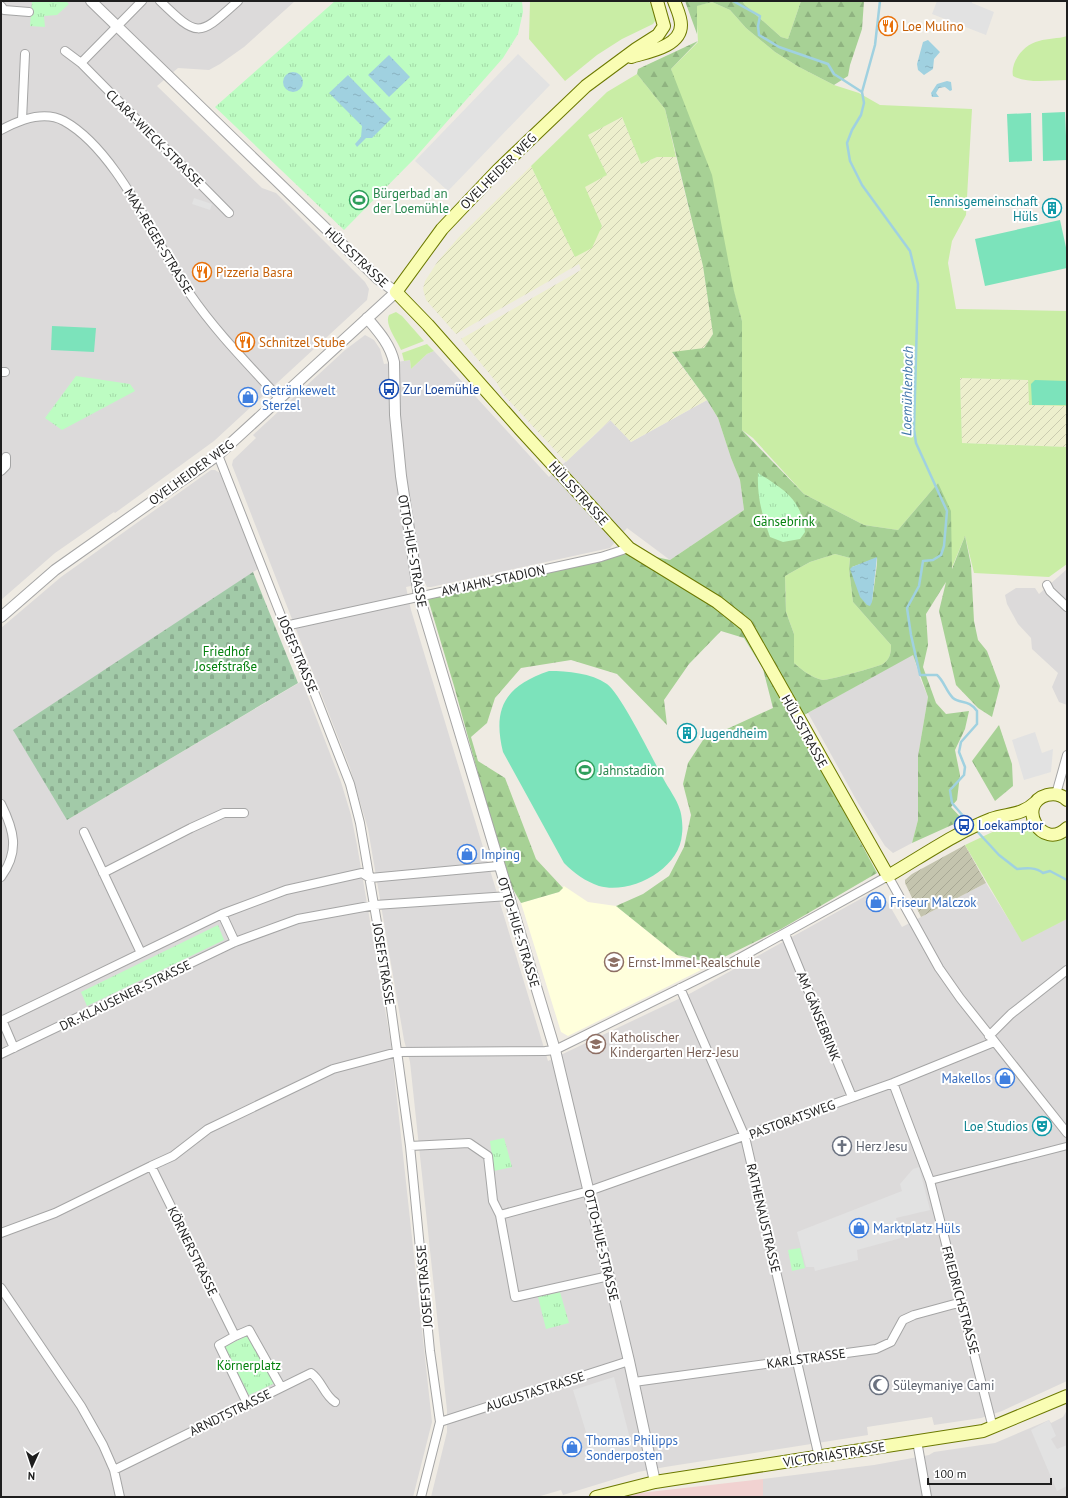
<svg xmlns="http://www.w3.org/2000/svg" width="1068" height="1498" font-family="'PT Sans',sans-serif">
	<style>
		.residential { fill: #dcdada }
		.commercial { fill: #f1d2d1 }
		.education { fill: #ffffdc }
		.construction { fill: url(#construction-furrows) }
		.farmland { fill: url(#farmland-furrows) }
		.grass { fill: #c9eda5 }
		.forest { fill: url(#forest-firs); fill-rule: evenodd }
		.cemetery { fill: url(#cemetery-stones) }
		.park { fill: url(#park-tufts) }
		.pitch { fill: #7ce3bb }
		.parking { fill: #e2e2e2 }
		.water { fill: url(#water-ripples) }
		.lines { fill: none; stroke-linecap: round; stroke-linejoin: round }
		.stream { stroke: #a0d1e0; stroke-width: 2.5 }
		.pedestrian-casing { stroke: #a5a5a5; stroke-width: 8 }
		.minor-casing { stroke: #a5a5a5; stroke-width: 10 }
		.tertiary-casing { stroke: #a5a5a5; stroke-width: 12 }
		.secondary-casing { stroke: #6c7900; stroke-width: 14 }
		.pedestrian { stroke: #fff; stroke-width: 6 }
		.minor { stroke: #fff; stroke-width: 8 }
		.tertiary { stroke: #fff; stroke-width: 10 }
		.secondary { stroke: #f9fdb3; stroke-width: 12 }
		.labels { text-anchor: middle; stroke-width: 4; stroke-linejoin: round; paint-order: stroke }
		.food-label { font-size: 13px; fill: #c56008; stroke: #fff; text-anchor: start }
		.street-label { font-size: 13px; fill: #1e1e1e; stroke: #fff }
		.leisure-label { font-size: 13px; fill: #27864d; stroke: #fff; text-anchor: start }
		.culture-label { font-size: 13px; fill: #0d838f; stroke: #fff; text-anchor: end }
		.transit-label { font-size: 13px; fill: #164399; stroke: #fff; text-anchor: start }
		.shop-label { font-size: 13px; fill: #366cbe; stroke: #fff; text-anchor: start }
		.park-label { font-size: 13px; fill: #05820f; stroke: #fff }
		.education-label { font-size: 13px; fill: #785e54; stroke: #fff; text-anchor: start }
		.worship-label { font-size: 13px; fill: #5b616d; stroke: #fff; text-anchor: start }
		.water-label { font-size: 14px; font-style: italic; fill: #4177ab; stroke: #fff }
	</style>
	<defs>
		<pattern id="construction-furrows" width="10" height="10" patternUnits="userSpaceOnUse"><rect width="10" height="10" fill="#c4c4ae"/><path d="M-1 1l2-2M0 10L10 0M9 11l2-2" fill="none" stroke="#a8a895"/></pattern>
		<pattern id="farmland-furrows" width="10" height="10" patternUnits="userSpaceOnUse"><rect width="10" height="10" fill="#edefcd"/><path d="M-1 1l2-2M0 10L10 0M9 11l2-2" fill="none" stroke="#cbccb0"/></pattern>
		<pattern id="forest-firs" width="22" height="20" patternUnits="userSpaceOnUse"><rect width="22" height="20" fill="#a7d195"/><path d="M5 1l3.5 6h-7zM16 11l3.5 6h-7z" fill="#8fb380"/></pattern>
		<pattern id="cemetery-stones" width="16" height="16" patternUnits="userSpaceOnUse"><rect width="16" height="16" fill="#a2caa8"/><path d="M2 7V4a2 2 0 0 1 4 0v3zM10 15v-3a2 2 0 0 1 4 0v3z" fill="#8bad90"/></pattern>
		<pattern id="park-tufts" width="24" height="20" patternUnits="userSpaceOnUse"><rect width="24" height="20" fill="#bdfcc2"/><path d="M3 7l-1-3M5 7V3M7 7l1-3M15 17l-1-3M17 17v-4M19 17l1-3" fill="none" stroke="#a2d8a6"/></pattern>
		<pattern id="water-ripples" width="26" height="14" patternUnits="userSpaceOnUse"><rect width="26" height="14" fill="#a0d1e0"/><path d="M2 4q2-2 4 0t4 0M15 11q2-2 4 0t4 0" fill="none" stroke="#89b3c0"/></pattern>
	</defs>
	<rect width="100%" height="100%" fill="#efebe3"/>
	<path class="residential" d="M1,1H295L244,47L220,64L209,70L178,68L157,86L262,188L276,193L365,282L369,289L367,300L214,441L115,513L114,512L55,553L1,600Z
		M365,335L374,340L380,349L384,364L410,360L411,369L427,354L434,351L549,477L611,420L631,442L707,400L718,418L731,458L740,480L744,510L670,560L627,528L610,548L431,587H427L425,583L406,587L411,610L548,1061L691,993L873,892H880L884,896L902,927L986,883L1022,941L1067,919V1381L1002,1411L981,1418L934,1425L932,1417L867,1427L868,1435L665,1467L638,1472L563,1495L561,1490L537,1497H431L447,1432V1410L410,1062L404,1040L368,829L350,768L232,465L233,460L256,438L253,435L345,350Z
		M211,470H215L220,473L258,569L253,572L67,820L302,681L341,782L351,815L357,845L391,1044L432,1422L413,1497H1V628L61,577Z
		M1067,569V705L1059,702L1052,687L1058,673L1032,649L1031,638L1018,624L1007,604L1005,595L1016,588H1035L1039,594Z
		M913,654L920,678L928,697L918,756V820L912,843L893,853L885,846L858,803L808,713Z
		M1067,1410V1497H763V1479L874,1465L929,1455L934,1452L995,1443L1049,1420L1051,1423L1063,1417Z"/>
	<path class="commercial" d="M763,1479V1497H625L640,1493Z"/>
	<path class="education" d="M564,886L588,902L616,906L677,955L701,970L568,1036L561,1032L521,903L559,892Z"/>
	<path class="construction" d="M965,845L986,883L921,917L905,883V880L912,874Z"/>
	<path class="farmland" d="M622,117L641,164L657,157H676L703,266L713,334L704,348L672,353L707,400L631,442L610,420L566,462L503,394L497,383L461,339L581,270L579,264L456,334L426,300L423,289L425,281L438,261L459,237L531,166L575,256L602,226L584,187L607,175L588,135Z
		M960,378L1028,380L1029,405L1067,406V447L962,443Z"/>
	<path class="grass" d="M530,1H649L657,18L653,24L622,39L597,55L565,81L529,39Z
		M742,1H801L788,39L781,37L745,5Z
		M712,2L730,10L746,28L775,52L799,67L834,85L859,93L880,105L972,109L966,215L952,241L948,263L956,309L1067,311V406L1029,405L1028,380L960,378L962,443L1067,447V564L1049,577L974,573L965,536L951,570L950,547L938,483L898,530L864,525L804,494L753,438L742,430V321L671,69L698,42L696,6Z
		M1067,36V80C1051,80 1028,84 1013,76C1010,62 1024,44 1039,41C1048,38 1058,39 1067,36Z
		M637,74L665,109L676,157H657L641,164L622,117L588,135L607,175L585,187L602,226L592,248L575,257L531,166L607,92Z
		M396,312L402,316L424,341L401,350C397,340 384,324 389,315Z
		M427,344L434,351L427,354L411,369L410,360L404,361L402,353Z
		M835,554L850,558L849,569L853,602L891,645C891,653 890,659 883,664C877,667 829,680 823,680C812,678 802,670 794,663V634L786,612L785,576L810,562Z
		M1020,824C1041,832 1040,846 1067,838V919L1022,942L965,845L1003,827Z"/>
	<path class="forest" d="M685,1H742L745,5L781,37L788,39L801,1H864L862,29L850,65L848,76L834,85L799,67L775,52L746,28L730,10L712,2L697,6V34Z
		M698,41L671,69L712,175L734,291L742,321V430L804,494L864,525L898,530L938,483L951,511L952,569L965,536L971,565L974,621L978,640L987,651L1000,686L992,717L978,708L956,685L939,611L946,582L926,614L928,645L923,667L936,703L946,714L969,711L965,729L955,750L960,775L957,800L951,807L963,820L912,843L918,820V756L928,697L913,655L795,720L877,873L781,929L712,963L677,955L616,906L643,894L669,876L684,847L691,815L683,784L688,763L703,740L773,708L763,669L744,638L721,631L689,664L664,700L667,725L617,674L571,660L521,668L495,698L487,723L471,737L478,761L505,778L536,859L563,888L559,892L521,903L507,879L454,686L428,599L523,580L628,551L670,560L744,510L740,480L731,458L718,418L707,400L672,352L704,348L713,334L703,266L665,109L637,74L638,69ZM835,554L850,558L849,569L853,602L891,645C891,653 890,659 883,664C877,667 829,680 823,680C812,678 802,670 794,663V634L786,612L785,576L810,562ZM877,558C878,561 873,594 872,602L852,567Z
		M999,725L1012,764L1013,786L995,801L972,761Z"/>
	<path class="cemetery" d="M253,572L298,683L67,820L13,730Z"/>
	<path class="park" d="M32,1H66L69,4L57,15L44,16L45,27L30,26Z
		M335,1H522L523,12L518,34L503,58L414,159L344,230L215,107Z
		M76,376L130,384L135,391L62,430L45,418Z
		M758,473C783,489 802,499 805,532L800,539L783,542L770,537C762,514 757,498 758,473Z
		M218,925L224,940L87,1006L81,992Z
		M504,1138L512,1167L494,1171L490,1141Z
		M800,1248L805,1268L792,1271L788,1250Z
		M560,1292L569,1323L546,1329L538,1297Z
		M249,1335L275,1383L249,1395L224,1347Z"/>
	<path class="pitch" d="M1065,112L1067,160L1043,161L1042,113Z
		M1031,113L1032,161L1009,162L1007,114Z
		M1060,220L1067,252V268L985,286L975,239Z
		M52,326L96,328L94,352L51,350Z
		M1035,380L1067,381V405H1032L1031,384Z
		M549,671C568,671 591,673 607,684C621,694 653,760 663,778C668,788 677,799 680,810C682,816 683,828 682,834C680,869 631,895 599,886C585,881 575,874 564,863L503,752C492,707 506,686 549,671Z"/>
	<path class="parking" d="M937,1H972V3L994,12L986,35L932,14Z
		M518,54L550,85L448,191L415,161Z
		M194,198L212,204L210,210L192,204Z
		M1035,732L1042,753L1053,749L1051,772L1024,780L1012,740Z
		M919,1167L930,1210L896,1218L901,1238L857,1250L858,1260L815,1271L814,1267H806L797,1232L902,1191L900,1184L913,1169Z
		M614,1377L633,1450L595,1461L573,1390Z
		M1049,1420L1056,1436L1051,1439L1057,1449L1067,1445V1486L1057,1491L1031,1430Z"/>
	<path class="water" d="M928,40L940,52L934,59L933,69L924,75L918,70L917,64L923,42Z
		M389,55L410,77L389,97L368,75Z
		M283 82a10 10 0 1 1 20 0a10 10 0 1 1-20 0Z
		M348,75L391,119L372,138H366L357,147L355,144L361,137L362,126L329,93Z
		M947,81L951,82L952,90L950,91L945,87L939,88L936,93L939,97H932L931,93L937,84Z
		M877,557L872,602L870,606L867,605L860,597L850,569L852,567Z"/>
	<g class="lines">
		<path class="stream" d="M733,1L760,16L758,26L759,35L779,47L828,64L834,74L862,92
			M880,1L875,45L862,92L864,103L861,115L852,130L847,143L850,161L862,185L910,251L918,284L914,429L916,443L947,511L944,546L941,555L933,560L923,561L919,586L907,608L911,635L920,675H937C944,681 946,691 953,698C960,704 969,699 977,711V724L961,742L959,752L965,767L964,775L950,790L952,803L970,824
			M975,829L999,855L1017,869C1026,868 1036,867 1043,873L1050,871L1067,880"/>
		<g class="pedestrian-casing">
			<path id="pedestrian" d="M930,1181L1067,1146"/>
		</g>
		<g class="minor-casing">
			<path id="minor" d="M160,1C199,39 199,36 238,1
				M1,6L4,10L29,12
				M65,51L81,63L142,1
				M81,63L229,213
				M22,120L25,54
				M1,130C19,120 44,110 64,121C118,151 155,243 190,294C216,332 248,364 279,398
				M1,372H5
				M218,455L285,626L309,679L350,784L360,823L389,993L410,1146L430,1351L440,1422L421,1497
				M1,471L6,466V457
				M1047,585L1050,591L1067,607
				M285,626L601,557L629,548
				M1056,794L1067,755
				M1,804C14,830 20,851 1,877
				M84,832L141,953
				M103,873L191,828L224,813H244
				M222,914L235,942
				M785,934L852,1097
				M680,988L745,1137L819,1457
				M2,1020L14,1048
				M1,1021L222,914L286,890L362,873L370,878L499,866
				M989,1036L1011,1014L1067,970
				M1,1054L235,942L298,919L375,905L509,896
				M893,1083L930,1181L993,1428
				M410,1146L469,1143L488,1156L493,1201L500,1215
				M151,1166L235,1336L219,1345L247,1403
				M1,1233L55,1213L151,1166L173,1156L208,1129L333,1069L397,1052L545,1051L555,1050L727,965L888,876L939,968L960,998L1067,1133
				M609,1276L515,1297L500,1215L589,1191L893,1083L994,1042
				M1,1288L81,1406L103,1445L114,1470L120,1497
				M235,1336L249,1330L281,1387
				M634,1382L876,1349L891,1342L903,1320L914,1315L962,1302
				M440,1422L629,1361
				M917,1441L927,1497
				M114,1470L311,1373C322,1381 324,1395 335,1402"/>
		</g>
		<g class="tertiary-casing">
			<path id="tertiary" d="M367,318C378,331 390,344 394,362L395,415L401,476L419,596L555,1050L629,1361L655,1482
				M1,617L55,570L218,455L396,292L378,279L91,1"/>
		</g>
		<g class="secondary-casing">
			<path id="secondary" d="M657,1L664,26L658,35L636,49L586,86L498,170L442,229L396,292L428,325L520,429L629,548L717,602L746,625L888,876C921,857 955,833 991,819C1008,813 1021,816 1036,802
				M631,57C647,52 681,47 681,25C681,17 677,9 674,1
				M1067,800C1062,795 1055,793 1047,795C1015,804 1042,852 1067,828
				M596,1497L655,1482L983,1431L1067,1396"/>
		</g>
		<use href="#pedestrian" class="pedestrian"/>
		<use href="#minor" class="minor"/>
		<use href="#tertiary" class="tertiary"/>
		<use href="#secondary" class="secondary"/>
	</g>
	<defs>
		<g id="restaurant-ring" transform="scale(1)"><circle r="9.5" fill="#fff" stroke="#e8710a" stroke-width="1.5"/><path d="M-5-6h1v4h1v-4h1v4h1v-4h1v5L-1.5 .5V6h-2V.5L-5-1ZM5-6V6H3V1.5H1.5Q1.5-4 5-6Z" fill="#e8710a"/></g>
		<g id="stadium-ring" transform="scale(1)"><circle r="9.5" fill="#fff" stroke="#2e9e5b" stroke-width="1.5"/><path d="M0-5a6.5 5 0 1 0 0 10a6.5 5 0 1 0 0-10ZM-3.5-1.8h7v3.6h-7Z" fill="#2e9e5b"/></g>
		<g id="building-ring" transform="scale(1)"><circle r="9.5" fill="#fff" stroke="#0f9aa8" stroke-width="1.5"/><path d="M-4-6H4V6H1V3H-1V6H-4ZM-2.5-4.3h1.7v1.8h-1.7ZM.8-4.3h1.7v1.8H.8ZM-2.5-1h1.7V.8h-1.7ZM.8-1h1.7V.8H.8Z" fill="#0f9aa8"/></g>
		<g id="bus-ring" transform="scale(1)"><circle r="9.5" fill="#fff" stroke="#1a4fb4" stroke-width="1.5"/><path d="M-5-6H5V4H4V6H2V4H-2V6H-4V4H-5ZM-3.5-4V0h7V-4ZM-3.5 1.2v1.5H-2V1.2ZM2 1.2v1.5H3.5V1.2Z" fill="#1a4fb4"/></g>
		<g id="shop-ring" transform="scale(1)"><circle r="9.5" fill="#fff" stroke="#3f7fe0" stroke-width="1.5"/><path d="M-5-2.5h2.3a2.7 3.5 0 0 1 5.4 0H5L5.5 6h-11ZM-1.5-2.5h3a1.5 2.3 0 0 0-3 0Z" fill="#3f7fe0"/></g>
		<g id="school-ring" transform="scale(1)"><circle r="9.5" fill="#fff" stroke="#8d6e63" stroke-width="1.5"/><path d="M0-5L7-2L0 1L-7-2ZM-4 1L0 2.5L4 1V4Q0 6-4 4Z" fill="#8d6e63"/></g>
		<g id="theatre-ring" transform="scale(1)"><circle r="9.5" fill="#fff" stroke="#0f9aa8" stroke-width="1.5"/><path d="M-5-5.5Q0-4 5-5.5V0Q5 5 0 6Q-5 5-5 0ZM-3.3-2.5H-1v1.5H-3.3ZM1-2.5H3.3v1.5H1ZM-2.8 1Q0 5.5 2.8 1Z" fill="#0f9aa8"/></g>
		<g id="church-ring" transform="scale(1)"><circle r="9.5" fill="#fff" stroke="#6b7280" stroke-width="1.5"/><path d="M-1.2-6h2.4v3.5h3.3v2.4h-3.3V6h-2.4V-.1h-3.3v-2.4h3.3Z" fill="#6b7280"/></g>
		<g id="mosque-ring" transform="scale(1)"><circle r="9.5" fill="#fff" stroke="#6b7280" stroke-width="1.5"/><path d="M3.5-4.9A6 6 0 1 0 3.5 4.9A5 5 0 1 1 3.5-4.9Z" fill="#6b7280"/></g>
	</defs>
	<g fill-rule="evenodd">
		<use href="#restaurant-ring" x="888" y="26"/>
		<use href="#stadium-ring" x="359" y="200"/>
		<use href="#building-ring" x="1052" y="208"/>
		<use href="#restaurant-ring" x="202" y="272"/>
		<use href="#restaurant-ring" x="245" y="342"/>
		<use href="#bus-ring" x="389" y="389"/>
		<use href="#shop-ring" x="248" y="397"/>
		<use href="#building-ring" x="687" y="733"/>
		<use href="#stadium-ring" x="585" y="770"/>
		<use href="#bus-ring" x="964" y="825"/>
		<use href="#shop-ring" x="467" y="854"/>
		<use href="#shop-ring" x="876" y="902"/>
		<use href="#school-ring" x="614" y="962"/>
		<use href="#school-ring" x="596" y="1044"/>
		<use href="#shop-ring" x="1005" y="1078"/>
		<use href="#theatre-ring" x="1042" y="1126"/>
		<use href="#church-ring" x="842" y="1146"/>
		<use href="#shop-ring" x="859" y="1228"/>
		<use href="#mosque-ring" x="879" y="1385"/>
		<use href="#shop-ring" x="572" y="1447"/>
	</g>
	<g class="labels">
		<g class="food-label">
			<text x="902" y="31">Loe Mulino</text>
			<text x="216" y="277">Pizzeria Basra</text>
			<text x="259" y="347">Schnitzel Stube</text>
		</g>
		<g class="street-label">
			<text transform="translate(155 138) rotate(45)" y="5">CLARA-WIECK-STRASSE</text>
			<text transform="translate(498 171) rotate(-45)" y="5">OVELHEIDER WEG</text>
			<text transform="translate(159 241) rotate(59)" y="5">MAX-REGER-STRASSE</text>
			<text transform="translate(357 257) rotate(43)" y="5">HÜLSSTRASSE</text>
			<text transform="translate(191 472) rotate(-36)" y="5">OVELHEIDER WEG</text>
			<text transform="translate(579 493) rotate(48)" y="5">HÜLSSTRASSE</text>
			<text transform="translate(413 551) rotate(80)" y="5">OTTO-HUE-STRASSE</text>
			<text transform="translate(493 580) rotate(-12)" y="5">AM JAHN-STADION</text>
			<text transform="translate(298 654) rotate(67)" y="5">JOSEFSTRASSE</text>
			<text transform="translate(805 731) rotate(61)" y="5">HÜLSSTRASSE</text>
			<text transform="translate(519 932) rotate(73)" y="5">OTTO-HUE-STRASSE</text>
			<text transform="translate(384 964) rotate(81)" y="5">JOSEFSTRASSE</text>
			<text transform="translate(125 995) rotate(-26)" y="5">DR.-KLAUSENER-STRASSE</text>
			<text transform="translate(819 1016) rotate(68)" y="5">AM GÄNSEBRINK</text>
			<text transform="translate(792 1119) rotate(-20)" y="5">PASTORATSWEG</text>
			<text transform="translate(764 1218) rotate(77)" y="5">RATHENAUSTRASSE</text>
			<text transform="translate(602 1245) rotate(77)" y="5">OTTO-HUE-STRASSE</text>
			<text transform="translate(193 1251) rotate(64)" y="5">KÖRNERSTRASSE</text>
			<text transform="translate(424 1286) rotate(-95)" y="5">JOSEFSTRASSE</text>
			<text transform="translate(961 1300) rotate(75)" y="5">FRIEDRICHSTRASSE</text>
			<text transform="translate(806 1358) rotate(-8)" y="5">KARLSTRASSE</text>
			<text transform="translate(535 1391) rotate(-18)" y="5">AUGUSTASTRASSE</text>
			<text transform="translate(230 1412) rotate(-26)" y="5">ARNDTSTRASSE</text>
			<text transform="translate(834 1454) rotate(-9)" y="5">VICTORIASTRASSE</text>
		</g>
		<g class="leisure-label">
			<text x="373" y="198">Bürgerbad an<tspan x="373" dy="15">der Loemühle</tspan></text>
			<text x="599" y="775">Jahnstadion</text>
		</g>
		<g class="culture-label">
			<text x="1038" y="206">Tennisgemeinschaft<tspan x="1038" dy="15">Hüls</tspan></text>
			<text x="701" y="738" text-anchor="start">Jugendheim</text>
			<text x="1028" y="1131">Loe Studios</text>
		</g>
		<g class="transit-label">
			<text x="403" y="394">Zur Loemühle</text>
			<text x="978" y="830">Loekamptor</text>
		</g>
		<g class="shop-label">
			<text x="262" y="395">Getränkewelt<tspan x="262" dy="15">Sterzel</tspan></text>
			<text x="481" y="859">Imping</text>
			<text x="890" y="907">Friseur Malczok</text>
			<text x="991" y="1083" text-anchor="end">Makellos</text>
			<text x="873" y="1233">Marktplatz Hüls</text>
			<text x="586" y="1445">Thomas Philipps<tspan x="586" dy="15">Sonderposten</tspan></text>
		</g>
		<g class="park-label">
			<text x="784" y="526">Gänsebrink</text>
			<text x="226" y="656">Friedhof<tspan x="226" dy="15">Josefstraße</tspan></text>
			<text x="249" y="1370">Körnerplatz</text>
		</g>
		<g class="education-label">
			<text x="628" y="967">Ernst-Immel-Realschule</text>
			<text x="610" y="1042">Katholischer<tspan x="610" dy="15">Kindergarten Herz-Jesu</tspan></text>
		</g>
		<g class="worship-label">
			<text x="856" y="1151">Herz Jesu</text>
			<text x="893" y="1390">Süleymaniye Cami</text>
		</g>
		<g class="water-label">
			<text transform="translate(907 391) rotate(-89)" y="5">Loemühlenbach</text>
		</g>
	</g>
	<rect width="1068" height="1498" fill="none" stroke="#1e1e1e" stroke-width="4"/>
	<g transform="translate(32 1466) rotate(183)" stroke="#ffffff" stroke-width="3" paint-order="stroke">
	<path d="M0-3L7 15L0 10L-7 15Z" fill="#1e1e1e"/>
	<text y="-6" font-size="11" font-weight="bold" text-anchor="middle" fill="#1e1e1e">N</text>
	</g>
	<path d="M928 1478v6h123v-6" fill="none" stroke="#1e1e1e" stroke-width="2"/>
	<text x="934" y="1478" font-size="12" fill="#1e1e1e" stroke="#ffffff" stroke-width="3" paint-order="stroke">100 m</text>
</svg>
